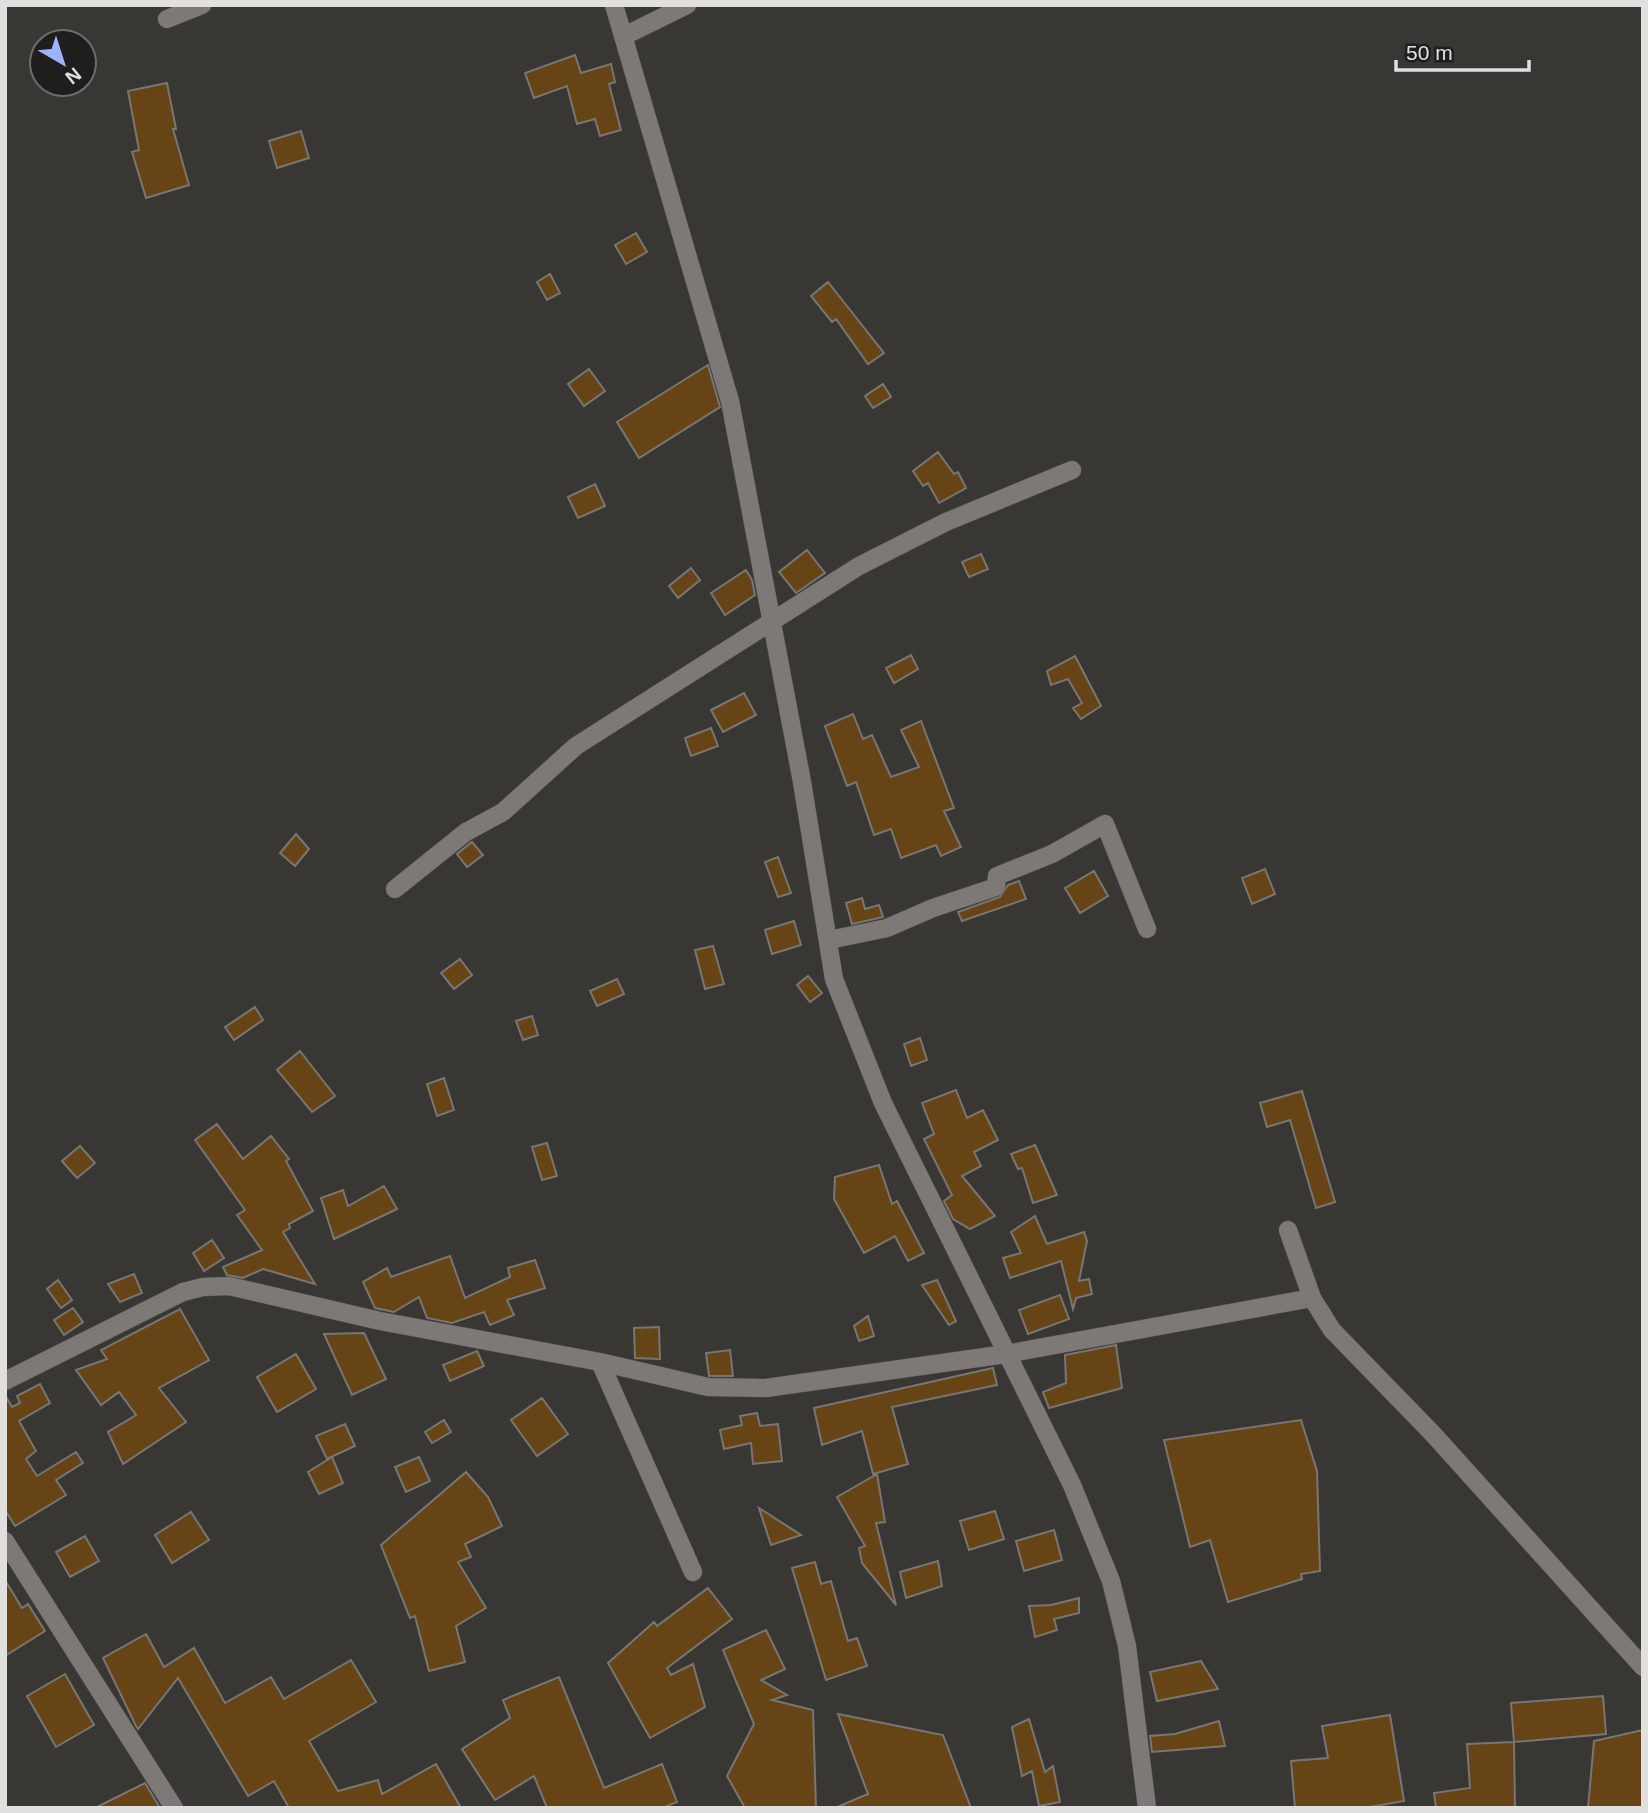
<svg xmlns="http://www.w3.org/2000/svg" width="1648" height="1813" font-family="Arial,sans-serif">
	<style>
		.building { fill: #674416; stroke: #787672; stroke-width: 2 }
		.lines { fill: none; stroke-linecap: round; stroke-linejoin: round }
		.street-casing { stroke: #565453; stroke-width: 19 }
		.street { stroke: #7c7976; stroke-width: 18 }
	</style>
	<rect width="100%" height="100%" fill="#393734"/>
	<path class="building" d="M575,55L581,73L611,64L615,82L609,84L621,130L600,136L595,119L577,124L567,86L534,98L525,73Z
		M167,83L176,129H173L189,185L146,198L132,152L139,150L128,91Z
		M301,131L309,158L277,168L269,141Z
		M636,233L647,252L626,264L615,245Z
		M550,274L560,293L547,300L537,282Z
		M828,282L884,353L868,364L836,319L832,322L811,296Z
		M708,365L720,407L639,458L617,422Z
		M589,369L605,391L584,406L568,384Z
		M883,384L891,397L873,408L865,396Z
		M938,452L954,474L958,472L966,488L939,503L928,483L923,486L913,471Z
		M595,484L605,506L578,518L568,497Z
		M807,550L825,573L796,593L779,572Z
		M981,554L988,569L969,577L962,562Z
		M691,568L700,580L678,598L669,586Z
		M746,570L752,580L755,595L725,615L711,593Z
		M911,655L918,669L894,683L886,668Z
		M1075,656L1101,706L1081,719L1073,708L1082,703L1068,679L1051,685L1047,671Z
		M744,693L756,715L723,732L711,710Z
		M853,714L863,739L872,735L891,777L919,767L901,730L921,721L954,808L944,811L961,847L941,856L936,845L901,858L891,829L874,835L856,782L847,786L825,726Z
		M711,728L718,746L691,756L685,738Z
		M296,834L309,849L295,866L280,853Z
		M472,842L483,855L467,867L457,854Z
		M778,857L791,893L778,897L765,862Z
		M1265,869L1275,894L1252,904L1242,878Z
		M1094,871L1108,896L1080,913L1065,888Z
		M1019,881L1026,899L962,921L958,912L1000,897L1008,885Z
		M862,898L865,909L879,905L883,917L852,924L846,903Z
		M794,921L801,945L772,954L765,930Z
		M713,946L724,984L705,989L695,950Z
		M460,959L472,975L454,989L441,973Z
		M808,976L822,993L810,1002L797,985Z
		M617,979L624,994L597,1006L590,991Z
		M255,1007L263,1020L234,1040L225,1027Z
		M532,1016L538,1035L523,1040L516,1021Z
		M920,1038L927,1060L911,1066L904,1044Z
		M300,1051L335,1096L312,1112L277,1070Z
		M444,1078L454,1110L437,1116L427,1084Z
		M956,1090L967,1118L983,1110L998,1140L974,1152L981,1166L962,1176L995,1216L970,1229L953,1219L944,1201L952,1195L924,1139L934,1134L922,1103Z
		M1302,1091L1335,1202L1316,1208L1290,1120L1267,1127L1260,1103Z
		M217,1124L243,1159L271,1136L289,1159L286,1161L313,1211L289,1224L290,1228L283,1232L315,1284L263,1269L243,1278L227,1275L223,1267L262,1250L237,1215L245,1210L195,1140Z
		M547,1143L557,1176L542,1180L532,1147Z
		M1035,1145L1057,1195L1033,1203L1022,1168L1018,1169L1011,1154Z
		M80,1146L95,1163L77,1178L62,1161Z
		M879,1165L892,1204L897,1201L924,1253L908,1261L895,1236L864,1253L834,1199L835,1177Z
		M384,1186L397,1209L334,1239L321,1198L343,1190L348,1206Z
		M1035,1216L1047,1244L1084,1232L1087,1241L1079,1281L1089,1279L1092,1294L1076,1298L1073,1309L1061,1261L1010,1278L1003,1258L1021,1253L1011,1232Z
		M212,1240L224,1258L204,1271L193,1253Z
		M450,1256L465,1298L510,1277L508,1268L535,1260L545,1288L507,1300L514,1315L490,1325L484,1312L452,1323L427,1318L419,1297L394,1312L375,1308L363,1282L387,1268L391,1277Z
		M134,1274L142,1293L120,1302L108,1284Z
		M58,1280L72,1300L61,1308L47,1289Z
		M937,1280L956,1321L949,1325L922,1285Z
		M1060,1295L1069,1319L1028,1334L1019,1310Z
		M73,1308L83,1322L64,1335L54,1320Z
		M180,1309L209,1360L159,1388L186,1422L123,1464L108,1432L136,1415L119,1392L101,1405L76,1370L107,1359L101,1350Z
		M868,1316L874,1336L859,1341L854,1326Z
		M659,1327L660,1359L635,1358L634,1328Z
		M364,1333L386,1379L352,1395L324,1334Z
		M1116,1345L1122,1388L1049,1408L1043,1392L1066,1383L1065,1355Z
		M730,1350L733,1376H709L706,1353Z
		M477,1351L484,1366L450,1381L443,1365Z
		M296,1354L316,1389L277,1412L257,1377Z
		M993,1368L997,1385L892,1407L908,1464L873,1474L862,1431L822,1445L814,1408Z
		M40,1384L50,1403L19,1421L36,1451L26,1459L37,1476L76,1452L83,1463L56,1480L66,1495L15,1526L5,1510V1395L12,1407L20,1403L17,1396Z
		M542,1398L568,1434L537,1456L511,1420Z
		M757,1413L760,1426L778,1424L782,1461L753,1464L751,1443L724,1449L720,1430L742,1425L740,1416Z
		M444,1420L451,1432L432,1443L425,1432Z
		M1301,1420L1317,1471L1320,1571L1301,1574L1302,1579L1228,1602L1210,1540L1190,1547L1164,1440Z
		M345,1424L355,1446L327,1459L316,1436Z
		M332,1457L343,1483L319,1494L308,1472Z
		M419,1457L430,1481L406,1492L395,1467Z
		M466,1472L488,1497L502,1526L465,1544L471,1557L458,1562L486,1608L456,1626L465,1662L429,1671L415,1616L410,1618L381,1545Z
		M877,1474L885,1522L876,1523L896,1605L862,1563L859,1548L865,1546L837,1497Z
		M759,1508L801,1535L771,1545Z
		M995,1511L1004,1539L969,1550L960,1521Z
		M191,1512L209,1540L172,1563L155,1535Z
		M1054,1530L1062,1560L1024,1571L1016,1541Z
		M85,1536L99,1561L70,1577L56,1552Z
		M938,1561L942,1586L906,1598L900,1572Z
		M815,1562L821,1584L831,1581L848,1641L857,1638L867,1666L826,1680L792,1568Z
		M5,1580L22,1608L28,1604L45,1631L5,1656Z
		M708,1588L732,1619L667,1668L671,1675L693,1664L705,1707L650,1738L608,1663L654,1622L657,1626Z
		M1079,1598V1613L1054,1619L1057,1630L1035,1637L1029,1606L1051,1605Z
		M766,1630L785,1669L761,1680L787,1695L772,1700L813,1710L816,1808H745L727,1776L754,1724L723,1650Z
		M146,1634L164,1667L194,1648L225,1703L271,1677L284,1699L351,1660L376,1702L309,1741L338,1791L378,1780L382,1794L436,1764L461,1808H289L274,1781L248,1796L178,1678L138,1729L136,1726L103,1658Z
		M1201,1661L1218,1689L1157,1701L1150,1672Z
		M65,1674L94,1725L56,1747L27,1696Z
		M559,1677L604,1788L662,1764L677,1802L662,1808H547L534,1776L495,1800L462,1749L510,1718L503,1700Z
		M1603,1696L1606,1734L1514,1742L1511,1703Z
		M838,1714L943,1735L971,1808H835L868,1794Z
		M1390,1715L1404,1801L1364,1808H1295L1291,1761L1328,1758L1322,1726Z
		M1029,1719L1045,1772L1053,1766L1060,1802L1039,1806L1032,1771L1022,1776L1012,1727Z
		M1219,1721L1225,1746L1152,1752L1150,1736L1175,1734Z
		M1643,1730V1808H1588L1594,1741Z
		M1514,1742L1515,1808H1436L1434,1793L1470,1788L1467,1744Z
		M145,1783L160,1808H95Z"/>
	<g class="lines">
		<g class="street-casing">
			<path id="street" d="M614,5L730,401L802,782L834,979L883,1103L1072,1485L1111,1581L1127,1646L1147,1808
				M167,19L202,5
				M624,36L687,5
				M395,889L466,832L503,812L576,746L859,566L946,522L1072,470
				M829,940L887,928L933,908L996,887L997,876L1052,854L1105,824L1147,929
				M1288,1230L1312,1298L1332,1330L1433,1434L1643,1667
				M600,1362L693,1572
				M5,1381L183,1292L203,1287L229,1286L380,1321L600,1362L708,1387L766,1388L1006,1354L1312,1298
				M5,1541L174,1808"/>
		</g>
		<use href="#street" class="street"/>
	</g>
	<rect width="1648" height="1813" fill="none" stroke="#e2e0df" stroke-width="14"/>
	<g transform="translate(63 63) rotate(141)"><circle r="33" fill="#201e1d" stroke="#6e6c6b" stroke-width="2"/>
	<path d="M0-5L12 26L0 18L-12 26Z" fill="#9fb3fd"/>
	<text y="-10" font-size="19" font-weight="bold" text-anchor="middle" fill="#e2e0df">N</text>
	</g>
	<path d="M1396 60v10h133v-10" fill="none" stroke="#e2e0df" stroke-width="3.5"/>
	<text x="1406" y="60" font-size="21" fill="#e2e0df" stroke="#201e1d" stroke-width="5" paint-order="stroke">50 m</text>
</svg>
